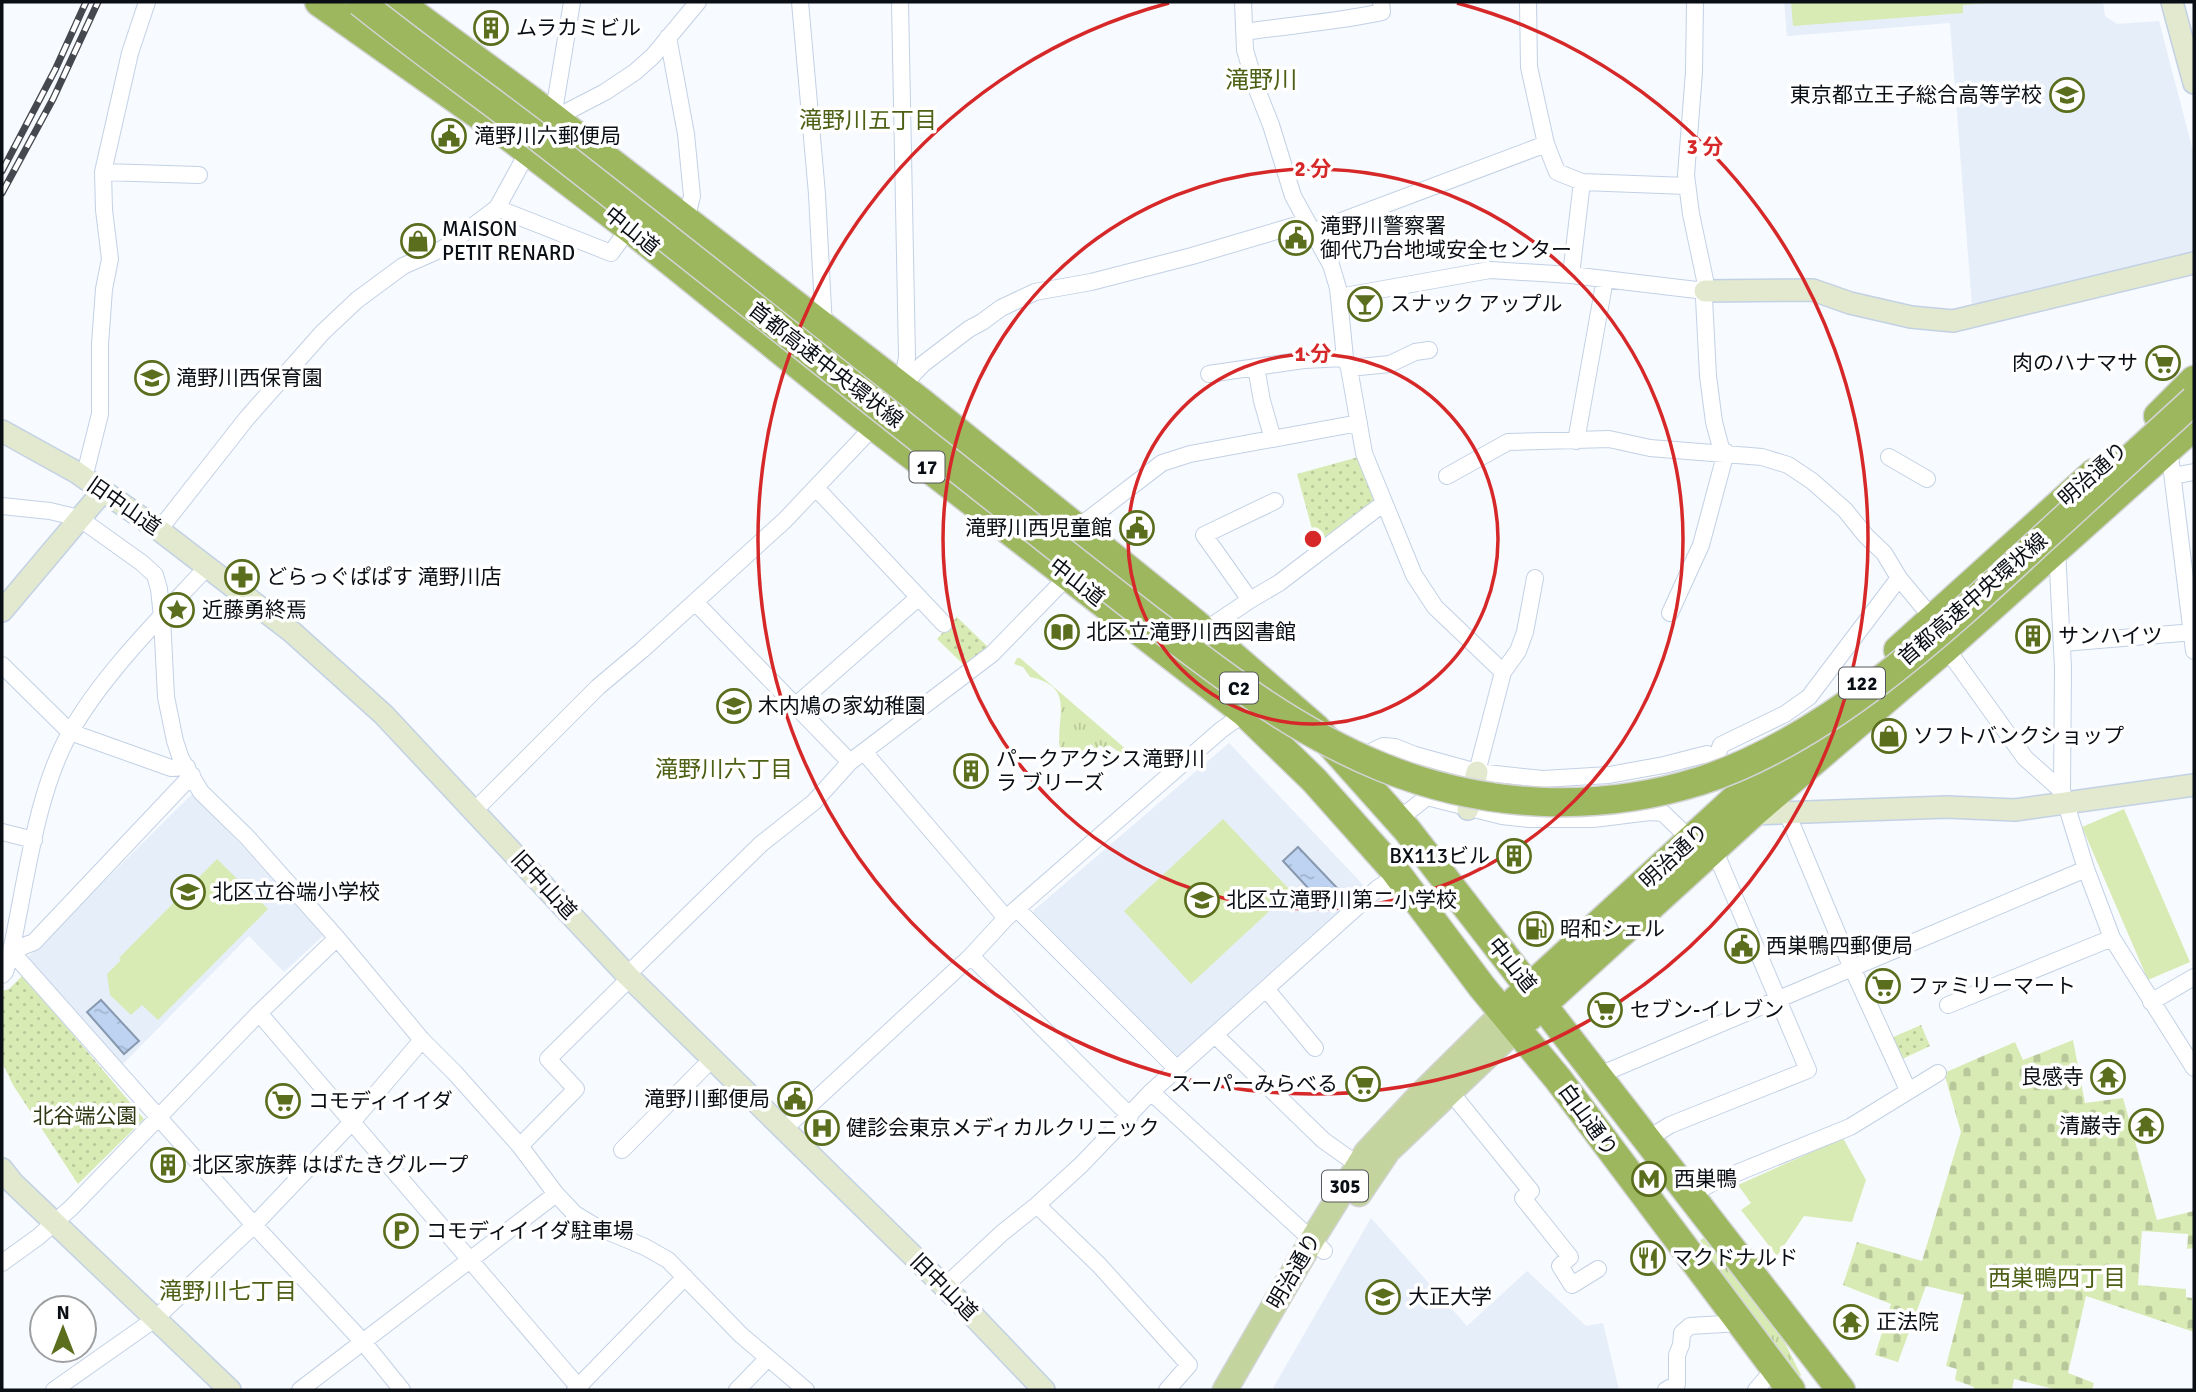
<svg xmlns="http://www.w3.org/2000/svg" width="2196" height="1392" font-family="Signika,'Noto Sans JP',sans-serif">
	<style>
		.built { fill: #e6eef9 }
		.grass { fill: url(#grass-tufts) }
		.cemetery { fill: url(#cemetery-stones) }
		.park { fill: url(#park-dots) }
		.garden { fill: #d9ebb4 }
		.water { fill: url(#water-ripples); stroke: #8798af; stroke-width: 2 }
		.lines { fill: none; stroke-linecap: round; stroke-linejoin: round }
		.street-casing { stroke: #c3d1e5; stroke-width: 18 }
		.secondary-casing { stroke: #c3d1e5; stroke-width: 24 }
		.primary-casing { stroke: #d3d4d5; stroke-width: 27 }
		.highway-casing { stroke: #d3d4d5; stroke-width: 31 }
		.street { stroke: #fff; stroke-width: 16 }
		.secondary { stroke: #e2e9cf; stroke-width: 21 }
		.primary { stroke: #c4d49f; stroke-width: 24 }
		.highway { stroke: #9db75f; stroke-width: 28 }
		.rail-casing { stroke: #45484f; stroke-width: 7 }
		.rail { stroke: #fff; stroke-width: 4.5; stroke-dasharray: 13; stroke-linecap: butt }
		.highway-bridge-casing { stroke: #d3d4d5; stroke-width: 31; stroke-linecap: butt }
		.highway-bridge { stroke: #9db75f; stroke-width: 28 }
		.ring { fill: none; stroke: #d62828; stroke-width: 3.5 }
		.labels { text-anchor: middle; stroke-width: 7; stroke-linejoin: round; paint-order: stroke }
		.shield { fill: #fff; stroke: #54565b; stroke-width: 2 }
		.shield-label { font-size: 19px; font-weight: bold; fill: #0a0e15 }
		.poi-label { font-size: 21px; fill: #0a0e15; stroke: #fff; text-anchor: start }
		.street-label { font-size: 21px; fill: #0a0e15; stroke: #fff }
		.park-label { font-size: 21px; fill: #2e3812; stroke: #fff }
		.neighbourhood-label { font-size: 23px; fill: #4d6015; stroke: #fff }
		.quarter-label { font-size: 24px; fill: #4d6015; stroke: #fff }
		.centre { fill: #d62828; stroke: #fff; stroke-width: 3.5 }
		.ring-label { font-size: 21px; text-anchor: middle; font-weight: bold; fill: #d62828; stroke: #fff; stroke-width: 7; stroke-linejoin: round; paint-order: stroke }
	</style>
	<defs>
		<pattern id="grass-tufts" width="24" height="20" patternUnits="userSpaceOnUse" patternTransform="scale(1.75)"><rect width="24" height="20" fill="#d9ebb4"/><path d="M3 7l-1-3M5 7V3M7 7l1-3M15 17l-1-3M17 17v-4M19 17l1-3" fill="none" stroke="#b9c89a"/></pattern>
		<pattern id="cemetery-stones" width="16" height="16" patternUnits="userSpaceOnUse" patternTransform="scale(1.75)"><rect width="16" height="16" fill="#d9ebb4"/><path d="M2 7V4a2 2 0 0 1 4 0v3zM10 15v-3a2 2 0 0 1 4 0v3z" fill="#b9c89a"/></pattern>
		<pattern id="park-dots" width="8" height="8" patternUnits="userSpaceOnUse" patternTransform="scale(1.75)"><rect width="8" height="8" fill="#d9ebb4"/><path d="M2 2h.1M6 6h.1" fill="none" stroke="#b9c89a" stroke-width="1.8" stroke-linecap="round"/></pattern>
		<pattern id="water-ripples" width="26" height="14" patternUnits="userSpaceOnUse" patternTransform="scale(1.75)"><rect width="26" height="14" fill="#bdd3f1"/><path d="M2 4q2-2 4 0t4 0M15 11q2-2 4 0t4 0" fill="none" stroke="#a1b4ce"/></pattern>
	</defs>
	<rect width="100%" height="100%" fill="#f7fafe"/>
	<path class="built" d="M1784,2H2103L2105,16L2117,24L2159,21L2194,155V252L1972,306L1950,23L1787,36Z
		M1229,743L1369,891L1184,1059L1173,1057L1032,916L1034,910Z
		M192,794L245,849L323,936L284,972L249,936L123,1064L28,957Z
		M1371,1218L1467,1326L1527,1271L1586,1326L1603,1323L1619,1390H1272Z"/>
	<path class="grass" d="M1017,658H1020L1127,750L1123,755L1109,745L1105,749L1100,745L1096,749L1091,744L1077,755H1066L1060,748C1055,717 1077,687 1030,677L1023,667L1014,664Z
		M1704,1238L1782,1337L1801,1375L1797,1379L1744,1310L1700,1240Z"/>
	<path class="cemetery" d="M2073,1040L2085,1103L2123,1098L2157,1220L2194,1211V1248L2187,1249L2188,1234L2142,1231L2138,1285L2186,1289V1297L2192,1298L2194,1332L2086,1296L2068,1373L2094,1383L2092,1390H2057L2014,1379L2012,1390H1974V1387L1955,1380L1957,1369L1946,1366L1964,1295L1926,1286L1898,1362L1875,1355L1891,1304L1843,1285L1857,1242L1922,1261L1961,1132L1944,1073L2015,1042L2023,1060Z"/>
	<path class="park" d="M1362,456L1376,505L1317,547L1297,474Z
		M957,617L990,649L967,668L937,639Z
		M23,975L144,1119L78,1184L13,1085L2,1062V991L9,989Z
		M1921,1025L1930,1046L1900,1060L1891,1038Z"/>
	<path class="garden" d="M1791,2H1999L1963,5V13L1793,26Z
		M2124,809L2190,962L2148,980L2082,827Z
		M1223,819L1291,891L1191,984L1124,911Z
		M217,859L268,909L158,1020L142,1005L131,1015L110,995L107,974L121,960L119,958Z
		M1843,1138L1866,1180L1852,1222L1804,1216L1777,1256L1741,1210L1751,1203L1738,1185Z"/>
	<path class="water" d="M1298,847L1338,889L1323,904L1283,861Z
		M101,1000L139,1041L124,1054L87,1012Z"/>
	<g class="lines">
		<g class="street-casing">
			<path id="street" d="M800,2L817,194L824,328
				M900,2L907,357L902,385
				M1243,2L1245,50L1256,87L1271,125L1293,196L1331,265L1338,288L1345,358L1349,368L1364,453L1370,468L1414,575L1435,607L1503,672
				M1528,2L1529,67L1546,144L1557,172L1582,182L1687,186
				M1695,2L1694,72L1686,175L1691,214L1705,280L1704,298L1708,376L1714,422L1722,452
				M1245,32C1291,25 1337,22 1382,12L1381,2
				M668,37L686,134L692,196L686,220
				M553,117L572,2
				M551,120L605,92L635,72L653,56L698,2
				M103,172L199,175
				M497,208L611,253L629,228
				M1312,232L1546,144
				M1571,275L1582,182
				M1339,297L1490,270L1571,275L1705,291
				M1256,367L1262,401L1273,439
				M1349,368L1390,364L1415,352L1429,350
				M1209,374L1304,360L1345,358
				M901,387L923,364L969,329L982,322L1001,308L1035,292L1091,282L1192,256L1307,222
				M1576,441L1605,279
				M2169,448L2194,651
				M1889,457L1927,479
				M1447,476L1508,442L1609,439L1650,448L1762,457L1788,465L1812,481L1845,510L1866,536L1884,553L1899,578L1933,619
				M2173,476L2194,472
				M84,478L100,414V344L104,289L110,259L104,210L103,172L130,53L147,2
				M817,489L944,624
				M2,506L50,511L79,518L142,563L155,575L159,589L162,617L166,697L175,741L181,759L201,792L247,837L337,938L422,1040L455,1073L520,1146L556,1194L575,1214L595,1226L645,1247L668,1260L741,1335L806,1390
				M1077,528L1162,463L1190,454L1359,423
				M159,530L247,418L322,333L357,300L403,266L444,248L497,208L531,146
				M2057,549L2063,668L2062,791
				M1250,600L1204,535L1275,501
				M695,602L850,762
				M1670,613L1701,545L1726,452
				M1204,631L1250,600L1279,583L1384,503
				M2063,643L2194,632
				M1946,648L2025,758L2062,791L2086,869L2112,938L2194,1068
				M2,665L70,732L171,768L187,767
				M795,706L919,597
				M864,752L1006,918
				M1358,758L1383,746L1395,747L1415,755L1477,772L1543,779L1609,775L1664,765L1707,754L1733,773
				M1716,758L1721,745L1785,714L1809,697L1899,578
				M1477,772L1503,672L1518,651L1525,632L1535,578
				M473,812L598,687L642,650L785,520L874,426
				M1787,813L1848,959L1908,1090
				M1398,820L1427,797L1502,816L1529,819H1593L1650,812L1663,813L1691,840
				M2,832L34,840
				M1017,909L1177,1069
				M11,951L254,1225L364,1343L402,1390
				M11,951L34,942L192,775
				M971,956L1130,1116
				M2,975L5,972L11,951C26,883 36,791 71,731C104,673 162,616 207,567
				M627,975L761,844L814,802L850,762L992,654L1068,576
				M1267,990L1315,1048
				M2151,1002L2194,977
				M1948,1005L2112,938
				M259,1013L581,1390
				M1215,1035L1323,1140L1358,1165
				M1597,1076L2086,869
				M1151,1092L1324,1251
				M1458,1101L1531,1191L1523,1198L1570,1257L1560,1266L1572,1285L1598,1269
				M783,1130L971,956L1006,918L1221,730L1245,713
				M1646,1140L1670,1125L1808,1070L1714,849
				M520,1146L576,1089L548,1059L630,978
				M622,1150L712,1059
				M1691,1195L1712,1183L1850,1127L1938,1073
				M1037,1205L1099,1265L1189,1365L1167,1390
				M2,1263L38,1237L71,1208L259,1013L337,938
				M944,1287L1002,1233L1037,1205L1081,1165L1151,1092L1378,888L1398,875
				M54,1390L155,1319L254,1225L352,1122L422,1040
				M300,1390L556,1194
				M575,1390L685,1277
				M737,1390L768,1358
				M1666,1390L1677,1384V1355L1681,1345L1682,1333L1690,1326L1740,1323
				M1756,1390L1774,1369"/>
		</g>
		<g class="secondary-casing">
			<path id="secondary" d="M2172,2L2194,83
				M1705,291L1813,290L1850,303L1911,317L1953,321L2194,263
				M2,431L76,472L159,530L292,632L384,715L627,975L961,1303L1044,1390
				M2,611L103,491
				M1468,809L1477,772
				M1752,814L1947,807L2015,810L2194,785
				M2,1169L13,1183L230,1390"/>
		</g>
		<g class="primary-casing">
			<path id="primary" d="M1359,1194L1388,1151L1517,1028
				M1225,1390L1312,1240L1366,1153L1421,1094L1504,1012"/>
		</g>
		<g class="highway-casing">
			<path id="highway" d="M319,2L503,132L629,228L874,426L1245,713L1314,780L1395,871L1482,987L1558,1079L1791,1390
				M398,2L532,101L921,402L1196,624L1316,728L1407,830L1841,1390
				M2158,416L2194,380
				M1898,650L2094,473
				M1516,1000L1798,741
				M1529,1017L1752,814L1946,648L2194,426"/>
		</g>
		<use href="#street" class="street"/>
		<use href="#secondary" class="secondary"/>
		<use href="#primary" class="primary"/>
		<use href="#highway" class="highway"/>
		<g class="rail-casing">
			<path id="rail" d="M2,171L55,70L86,2
				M2,193L53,99L98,2"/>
		</g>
		<use href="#rail" class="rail"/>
		<g class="highway-bridge-casing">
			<path id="highway-bridge" d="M360,2C421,51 485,96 547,144C677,245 805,348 934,450C1005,506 1075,562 1146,617C1222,675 1292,730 1382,767C1483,808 1595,814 1700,781C1825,741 1942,632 2037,544C2089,496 2142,448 2194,400"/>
		</g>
		<use href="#highway-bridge" class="highway-bridge"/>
	</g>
	<g class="ring">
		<circle cx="1313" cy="539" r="185"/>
		<circle cx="1313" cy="539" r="370"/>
		<path d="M1457 3A555 555 0 1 1 1169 3"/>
	</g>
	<defs>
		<g id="building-ring" transform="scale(1.75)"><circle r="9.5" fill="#fff" stroke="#5a6e1d" stroke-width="1.5"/><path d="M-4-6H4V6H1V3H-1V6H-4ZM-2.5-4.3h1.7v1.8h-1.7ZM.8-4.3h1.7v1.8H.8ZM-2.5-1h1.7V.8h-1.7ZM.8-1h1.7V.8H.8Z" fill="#5a6e1d"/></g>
		<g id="school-ring" transform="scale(1.75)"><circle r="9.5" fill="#fff" stroke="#5a6e1d" stroke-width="1.5"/><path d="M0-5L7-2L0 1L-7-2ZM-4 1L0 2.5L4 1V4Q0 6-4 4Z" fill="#5a6e1d"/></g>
		<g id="civic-ring" transform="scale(1.75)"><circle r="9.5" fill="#fff" stroke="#5a6e1d" stroke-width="1.5"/><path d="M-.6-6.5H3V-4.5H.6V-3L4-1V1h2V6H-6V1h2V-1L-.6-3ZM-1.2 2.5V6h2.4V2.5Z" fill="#5a6e1d"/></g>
		<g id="shop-ring" transform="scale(1.75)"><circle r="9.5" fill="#fff" stroke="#5a6e1d" stroke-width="1.5"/><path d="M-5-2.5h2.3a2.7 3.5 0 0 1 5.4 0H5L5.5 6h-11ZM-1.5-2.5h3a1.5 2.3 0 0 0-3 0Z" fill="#5a6e1d"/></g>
		<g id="bar-ring" transform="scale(1.75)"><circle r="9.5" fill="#fff" stroke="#5a6e1d" stroke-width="1.5"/><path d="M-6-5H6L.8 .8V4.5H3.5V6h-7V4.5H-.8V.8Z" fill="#5a6e1d"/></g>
		<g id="supermarket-ring" transform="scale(1.75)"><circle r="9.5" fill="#fff" stroke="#5a6e1d" stroke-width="1.5"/><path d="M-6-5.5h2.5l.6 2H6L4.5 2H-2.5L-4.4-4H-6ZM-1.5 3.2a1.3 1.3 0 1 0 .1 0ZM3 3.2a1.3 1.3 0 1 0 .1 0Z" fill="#5a6e1d"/></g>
		<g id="pharmacy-ring" transform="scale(1.75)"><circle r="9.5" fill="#fff" stroke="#5a6e1d" stroke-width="1.5"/><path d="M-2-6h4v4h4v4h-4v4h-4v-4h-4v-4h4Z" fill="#5a6e1d"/></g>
		<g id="sight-ring" transform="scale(1.75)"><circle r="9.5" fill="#fff" stroke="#5a6e1d" stroke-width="1.5"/><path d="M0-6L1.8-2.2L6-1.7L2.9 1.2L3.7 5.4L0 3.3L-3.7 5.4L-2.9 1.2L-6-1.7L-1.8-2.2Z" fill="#5a6e1d"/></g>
		<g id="library-ring" transform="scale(1.75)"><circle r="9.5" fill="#fff" stroke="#5a6e1d" stroke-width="1.5"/><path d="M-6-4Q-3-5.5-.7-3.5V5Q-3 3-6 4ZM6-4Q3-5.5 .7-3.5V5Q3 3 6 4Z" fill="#5a6e1d"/></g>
		<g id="fuel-ring" transform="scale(1.75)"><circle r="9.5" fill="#fff" stroke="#5a6e1d" stroke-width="1.5"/><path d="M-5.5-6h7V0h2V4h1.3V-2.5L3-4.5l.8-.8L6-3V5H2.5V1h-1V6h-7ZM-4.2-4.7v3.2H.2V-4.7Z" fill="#5a6e1d"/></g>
		<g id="temple-ring" transform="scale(1.75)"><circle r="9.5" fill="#fff" stroke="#5a6e1d" stroke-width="1.5"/><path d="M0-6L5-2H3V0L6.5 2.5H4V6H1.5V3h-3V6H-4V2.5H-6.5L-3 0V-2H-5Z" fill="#5a6e1d"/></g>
		<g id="hospital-ring" transform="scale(1.75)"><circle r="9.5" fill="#fff" stroke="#5a6e1d" stroke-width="1.5"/><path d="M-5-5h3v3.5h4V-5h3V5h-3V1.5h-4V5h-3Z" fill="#5a6e1d"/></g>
		<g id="metro-ring" transform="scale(1.75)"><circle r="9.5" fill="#fff" stroke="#5a6e1d" stroke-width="1.5"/><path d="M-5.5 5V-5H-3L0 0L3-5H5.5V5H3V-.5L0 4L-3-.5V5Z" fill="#5a6e1d"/></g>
		<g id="parking-ring" transform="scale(1.75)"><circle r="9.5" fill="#fff" stroke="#5a6e1d" stroke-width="1.5"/><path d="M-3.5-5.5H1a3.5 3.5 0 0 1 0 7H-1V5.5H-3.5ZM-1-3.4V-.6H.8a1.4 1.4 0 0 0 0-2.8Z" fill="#5a6e1d"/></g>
		<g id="restaurant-ring" transform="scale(1.75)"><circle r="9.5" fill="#fff" stroke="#5a6e1d" stroke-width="1.5"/><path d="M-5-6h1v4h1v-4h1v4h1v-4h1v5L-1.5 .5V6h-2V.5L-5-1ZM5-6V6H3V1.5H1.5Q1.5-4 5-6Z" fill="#5a6e1d"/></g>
		<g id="university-ring" transform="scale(1.75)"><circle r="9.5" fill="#fff" stroke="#5a6e1d" stroke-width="1.5"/><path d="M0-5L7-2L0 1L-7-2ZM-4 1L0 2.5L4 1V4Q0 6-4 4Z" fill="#5a6e1d"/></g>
	</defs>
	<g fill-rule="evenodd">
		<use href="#building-ring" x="491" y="28"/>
		<use href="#school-ring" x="2067" y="95"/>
		<use href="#civic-ring" x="449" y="136"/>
		<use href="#civic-ring" x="1296" y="238"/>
		<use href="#shop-ring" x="418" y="241"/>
		<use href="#bar-ring" x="1365" y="304"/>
		<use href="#supermarket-ring" x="2163" y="363"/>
		<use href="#school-ring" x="152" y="378"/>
		<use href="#civic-ring" x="1137" y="528"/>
		<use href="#pharmacy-ring" x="242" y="577"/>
		<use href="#sight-ring" x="177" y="610"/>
		<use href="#library-ring" x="1062" y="632"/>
		<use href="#building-ring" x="2033" y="636"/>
		<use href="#school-ring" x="734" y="706"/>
		<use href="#shop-ring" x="1889" y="736"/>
		<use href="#building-ring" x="971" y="771"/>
		<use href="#building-ring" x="1514" y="856"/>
		<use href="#school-ring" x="188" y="892"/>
		<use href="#school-ring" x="1202" y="900"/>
		<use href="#fuel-ring" x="1536" y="929"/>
		<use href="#civic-ring" x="1742" y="946"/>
		<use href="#supermarket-ring" x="1883" y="986"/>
		<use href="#supermarket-ring" x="1605" y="1010"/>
		<use href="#temple-ring" x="2108" y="1077"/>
		<use href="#supermarket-ring" x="1363" y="1084"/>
		<use href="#civic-ring" x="795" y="1099"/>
		<use href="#supermarket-ring" x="283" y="1101"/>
		<use href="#temple-ring" x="2146" y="1126"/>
		<use href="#hospital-ring" x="822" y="1128"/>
		<use href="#building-ring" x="168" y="1165"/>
		<use href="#metro-ring" x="1649" y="1179"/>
		<use href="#parking-ring" x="401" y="1231"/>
		<use href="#restaurant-ring" x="1648" y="1258"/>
		<use href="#university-ring" x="1383" y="1297"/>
		<use href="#temple-ring" x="1851" y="1322"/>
	</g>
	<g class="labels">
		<g class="shield">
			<rect x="909.5" y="451.5" width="35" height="31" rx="5"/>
			<rect x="1839" y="667.5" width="46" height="31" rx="5"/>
			<rect x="1220" y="672.5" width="38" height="31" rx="5"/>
			<rect x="1322" y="1170.5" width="46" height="31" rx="5"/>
		</g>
		<g class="shield-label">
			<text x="927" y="474">17</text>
			<text x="1862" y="690">122</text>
			<text x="1239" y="695">C2</text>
			<text x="1345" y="1193">305</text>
		</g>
		<g class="poi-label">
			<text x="516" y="35">ムラカミビル</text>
			<text x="2042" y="102" text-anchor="end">東京都立王子総合高等学校</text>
			<text x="474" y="143">滝野川六郵便局</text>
			<text x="1320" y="233">滝野川警察署<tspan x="1320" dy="24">御代乃台地域安全センター</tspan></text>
			<text x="442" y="236">MAISON<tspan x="442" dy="24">PETIT RENARD</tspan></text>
			<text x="1390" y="311">スナック アップル</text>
			<text x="2138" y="370" text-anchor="end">肉のハナマサ</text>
			<text x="176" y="385">滝野川西保育園</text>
			<text x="1112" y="535" text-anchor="end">滝野川西児童館</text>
			<text x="266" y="584">どらっぐぱぱす 滝野川店</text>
			<text x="202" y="617">近藤勇終焉</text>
			<text x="1086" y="639">北区立滝野川西図書館</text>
			<text x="2058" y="643">サンハイツ</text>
			<text x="758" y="713">木内鳩の家幼稚園</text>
			<text x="1913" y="743">ソフトバンクショップ</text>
			<text x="996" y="766">パークアクシス滝野川<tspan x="996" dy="24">ラ ブリーズ</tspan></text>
			<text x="1490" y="863" text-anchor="end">BX113ビル</text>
			<text x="212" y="899">北区立谷端小学校</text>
			<text x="1226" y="907">北区立滝野川第二小学校</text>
			<text x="1560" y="936">昭和シェル</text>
			<text x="1766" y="953">西巣鴨四郵便局</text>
			<text x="1908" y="993">ファミリーマート</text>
			<text x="1630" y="1017">セブン-イレブン</text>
			<text x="2084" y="1084" text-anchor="end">良感寺</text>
			<text x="1338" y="1091" text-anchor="end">スーパーみらべる</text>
			<text x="770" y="1106" text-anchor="end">滝野川郵便局</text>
			<text x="308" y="1108">コモディイイダ</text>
			<text x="2122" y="1133" text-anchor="end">清巌寺</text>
			<text x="846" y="1135">健診会東京メディカルクリニック</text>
			<text x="192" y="1172">北区家族葬 はばたきグループ</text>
			<text x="1674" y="1186">西巣鴨</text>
			<text x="426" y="1238">コモディイイダ駐車場</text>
			<text x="1672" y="1265">マクドナルド</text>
			<text x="1408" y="1304">大正大学</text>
			<text x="1876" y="1329">正法院</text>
		</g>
		<g class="street-label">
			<text transform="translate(632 231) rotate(39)" y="7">中山道</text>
			<text transform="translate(826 365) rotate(38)" y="7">首都高速中央環状線</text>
			<text transform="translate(2093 474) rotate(-42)" y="7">明治通り</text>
			<text transform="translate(124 506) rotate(35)" y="7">旧中山道</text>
			<text transform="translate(1077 582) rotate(38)" y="7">中山道</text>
			<text transform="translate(1973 599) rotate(-41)" y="7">首都高速中央環状線</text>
			<text transform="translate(1674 856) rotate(-43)" y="7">明治通り</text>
			<text transform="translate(544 885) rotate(47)" y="7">旧中山道</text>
			<text transform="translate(1512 965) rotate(51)" y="7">中山道</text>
			<text transform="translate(1588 1120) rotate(54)" y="7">白山通り</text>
			<text transform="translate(1294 1271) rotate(-60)" y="7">明治通り</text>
			<text transform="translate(944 1287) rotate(45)" y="7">旧中山道</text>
		</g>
		<g class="park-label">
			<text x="85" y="1123">北谷端公園</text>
		</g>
		<g class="neighbourhood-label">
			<text x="868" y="128">滝野川五丁目</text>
			<text x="724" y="777">滝野川六丁目</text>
			<text x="2057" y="1286">西巣鴨四丁目</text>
			<text x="228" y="1299">滝野川七丁目</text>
		</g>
		<g class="quarter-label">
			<text x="1261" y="88">滝野川</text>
		</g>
	</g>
	<circle cx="1313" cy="539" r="10" class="centre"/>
	<g class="ring-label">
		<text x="1705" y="154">3 分</text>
		<text x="1313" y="176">2 分</text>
		<text x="1313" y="361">1 分</text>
	</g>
	<rect width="2196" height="1392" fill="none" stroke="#0a0e15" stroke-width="7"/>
	<g transform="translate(63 1329)"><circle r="33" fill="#ffffff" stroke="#9d9fa1" stroke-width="2"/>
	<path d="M0-5L12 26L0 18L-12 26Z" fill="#5a6e1d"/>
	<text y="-10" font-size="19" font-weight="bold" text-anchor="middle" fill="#0a0e15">N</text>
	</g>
</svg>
